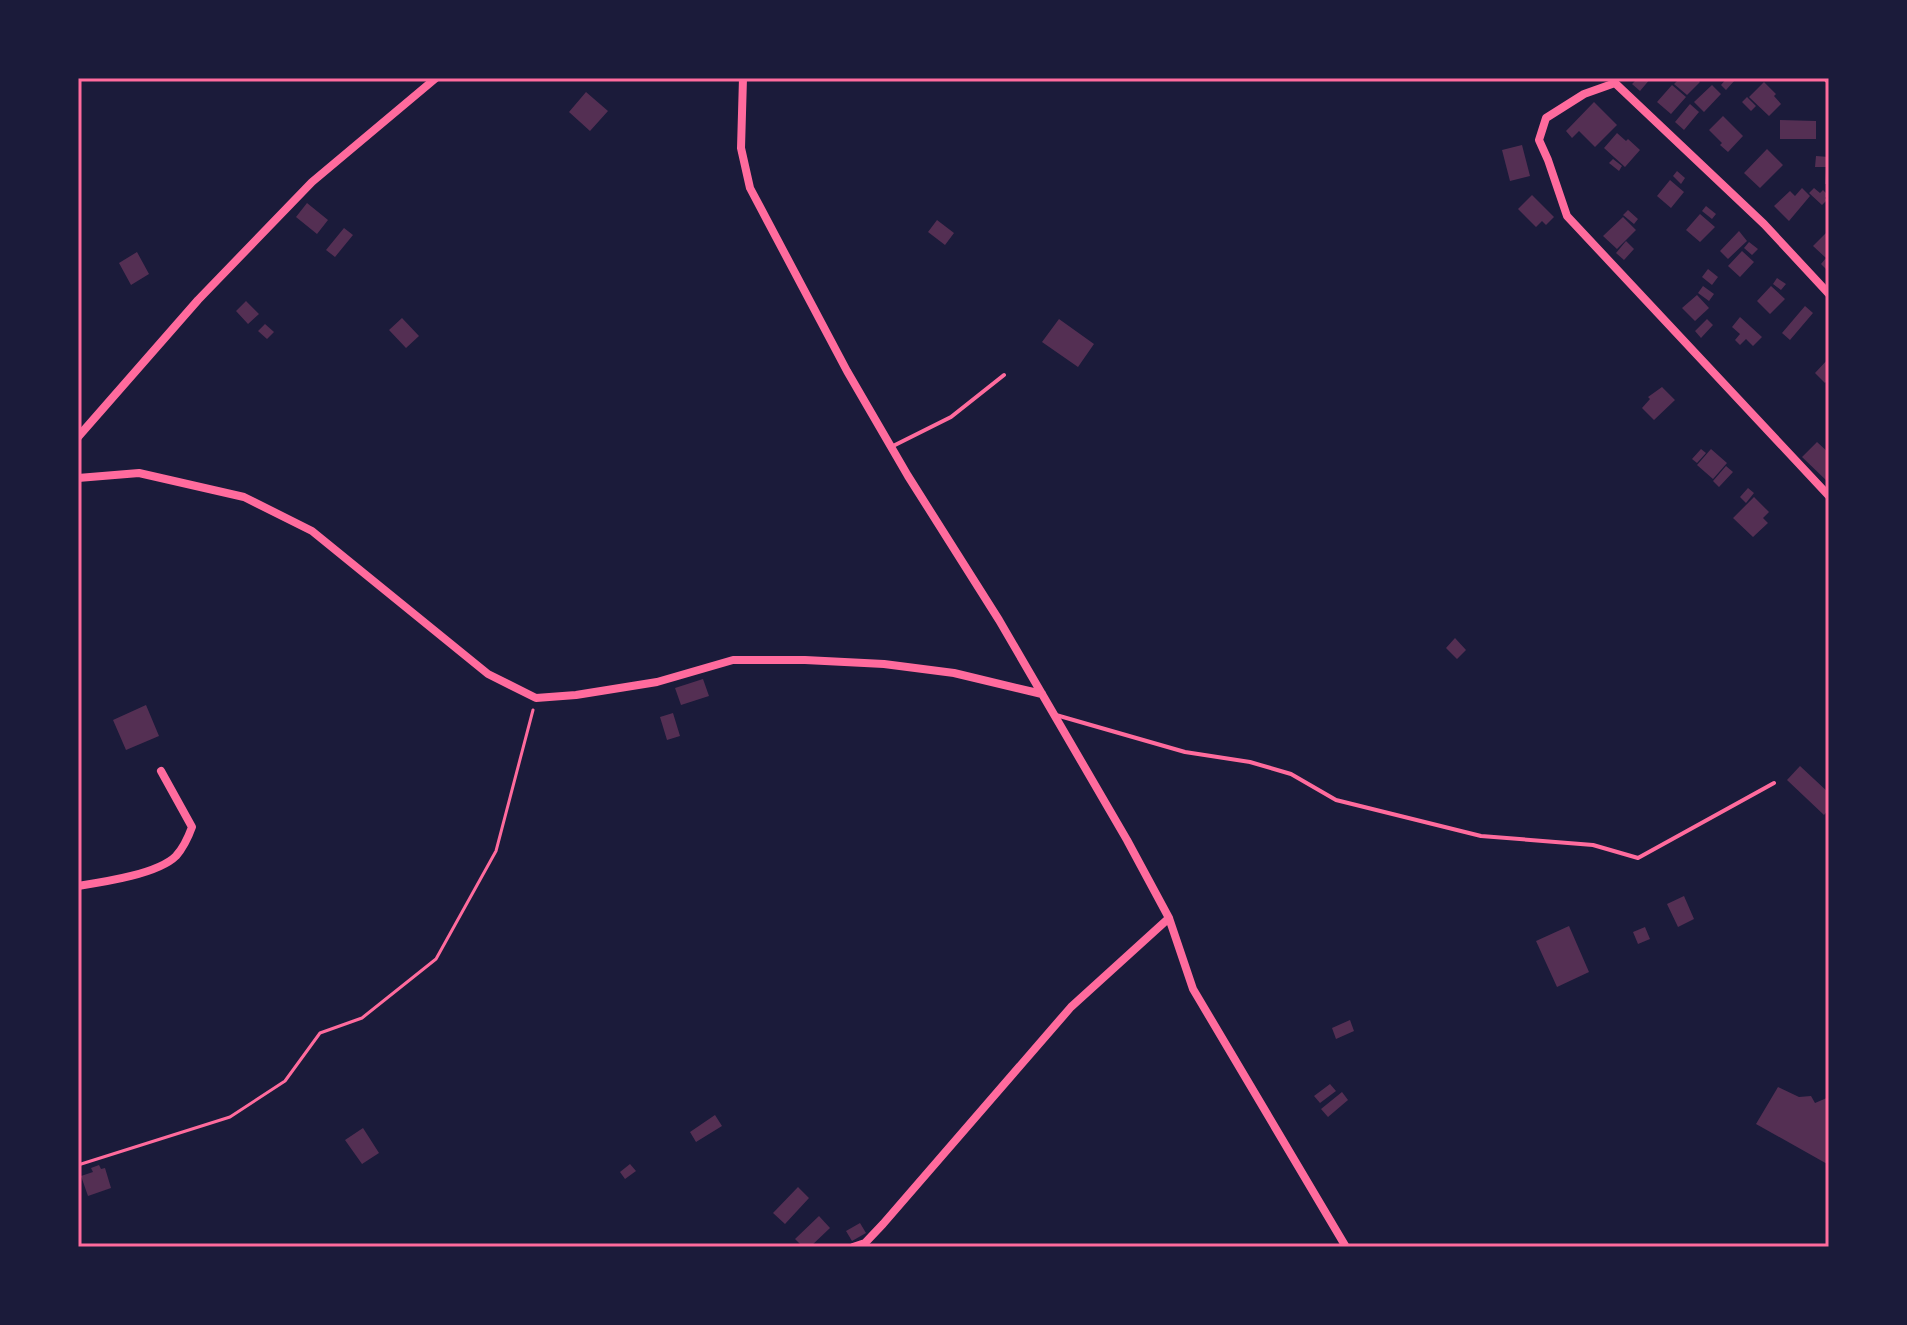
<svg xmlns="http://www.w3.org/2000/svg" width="1907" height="1325" font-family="Signika,sans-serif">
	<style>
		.building { fill: #542f53 }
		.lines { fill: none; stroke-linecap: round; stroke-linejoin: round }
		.path { stroke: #ff6b9d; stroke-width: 3 }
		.service { stroke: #ff6b9d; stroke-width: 4 }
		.minor { stroke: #ff6b9d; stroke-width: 8 }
		.neatline { fill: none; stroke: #ff6b9d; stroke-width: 3 }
	</style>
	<rect width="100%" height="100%" fill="#1b1b3a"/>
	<path class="building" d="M1632,78H1651L1640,91L1632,84L1635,81Z
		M1680,78H1696L1700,82L1687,95L1674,84Z
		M1727,78H1733L1735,80L1726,90L1721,85Z
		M1764,82L1776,94L1774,96L1781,104L1769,116L1749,97Z
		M1672,85L1686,97L1671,114L1657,102Z
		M1712,85L1721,94L1704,112L1694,102Z
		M586,92L608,111L590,131L569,112Z
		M1747,97L1756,106L1751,111L1742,102Z
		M1594,102L1617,125L1595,147L1579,131L1572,138L1566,131Z
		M1690,104L1699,112L1684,130L1675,122Z
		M1723,116L1743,136L1728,152L1720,145L1722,143L1709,130Z
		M1780,120L1816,121V139H1780Z
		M1617,133L1626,141L1628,139L1640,150L1625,167L1604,148Z
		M1522,145L1530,176L1510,181L1502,150Z
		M1767,149L1783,165L1760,188L1744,173Z
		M1816,156L1829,157V184H1825L1826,167H1815Z
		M1613,159L1622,166L1619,171L1609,163Z
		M1677,171L1685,178L1681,184L1673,176Z
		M1670,180L1684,192L1671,208L1657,196Z
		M1802,188L1810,196L1789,221L1774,206L1790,191L1795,196Z
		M1814,188L1820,193L1823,190L1828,195L1825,198L1827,200L1822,205L1809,193Z
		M1532,195L1554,217L1546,225L1542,221L1536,227L1518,209Z
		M307,203L328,220L317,234L296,217Z
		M1706,206L1716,214L1712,219L1702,211Z
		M1628,210L1638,219L1634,224L1623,215Z
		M1700,214L1715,227L1700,242L1686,230Z
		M1623,217L1636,230L1617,249L1603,236Z
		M937,220L954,233L945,245L928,232Z
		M344,228L353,235L335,257L326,250Z
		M1829,230V269L1828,271L1821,264L1826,258L1813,246Z
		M1739,231L1747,241L1728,259L1720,251Z
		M1626,241L1634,249L1624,260L1616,253Z
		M1749,242L1758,249L1752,255L1744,248Z
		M1742,251L1754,262L1740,277L1728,266Z
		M137,252L149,274L131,285L119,263Z
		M1708,269L1718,277L1712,285L1702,277Z
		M1777,278L1786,284L1781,290L1773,284Z
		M1703,286L1714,294L1709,301L1698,293Z
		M1771,286L1785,299L1770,314L1757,301Z
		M1697,295L1709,308L1695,321L1682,308Z
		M246,301L259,314L248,324L236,311Z
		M1805,306L1813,313L1790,340L1782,333Z
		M1740,317L1762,337L1753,346L1746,339L1740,345L1735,340L1740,334L1732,327Z
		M402,318L419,336L406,348L389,330Z
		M1059,319L1094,344L1078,367L1042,342Z
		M1707,319L1713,325L1701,338L1695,331Z
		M265,324L274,332L267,339L258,331Z
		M1829,358V378L1825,383L1815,373Z
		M1662,387L1675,400L1654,420L1642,408L1650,399L1648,397Z
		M1817,442L1829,453V483L1802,457Z
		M1701,449L1706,453L1697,463L1692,459Z
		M1711,449L1727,463L1713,479L1697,465Z
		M1726,466L1733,472L1719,487L1713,481Z
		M1748,488L1754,493L1746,503L1740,497Z
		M1754,497L1769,512L1763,518L1768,523L1753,537L1733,518Z
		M1455,638L1466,650L1457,659L1446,648Z
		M703,679L709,696L681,705L675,688Z
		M146,705L159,736L126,750L113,720Z
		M673,713L680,736L667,740L660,717Z
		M1800,766L1829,793V809L1824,815L1787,780Z
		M1684,896L1694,919L1678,927L1667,904Z
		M1569,926L1589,972L1557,987L1536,941Z
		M1645,927L1650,939L1638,944L1633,932Z
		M1350,1020L1354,1031L1336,1039L1332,1028Z
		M1330,1084L1336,1091L1320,1103L1314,1096Z
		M1778,1087L1799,1097L1811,1096L1815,1103L1829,1097V1165L1756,1124Z
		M1342,1092L1348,1100L1328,1117L1321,1109Z
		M715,1115L722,1126L696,1142L690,1132Z
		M363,1128L379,1153L362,1164L345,1140Z
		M630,1164L636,1171L625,1179L620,1172Z
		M99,1165L101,1169L105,1168L111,1188L88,1196L81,1176L93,1172L91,1168Z
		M798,1187L809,1198L785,1224L773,1213Z
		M819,1216L830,1228L810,1247H803L795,1239Z
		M860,1223L866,1233L852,1241L846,1231Z"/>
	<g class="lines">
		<path class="path" d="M78,1165L230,1117L285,1081L320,1033L362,1018L436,959L496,851L533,710"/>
		<path class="service" d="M893,446L951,417L1004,375
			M1056,715L1185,752L1250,762L1291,774L1336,800L1481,836L1593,845L1638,858L1774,783"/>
		<path class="minor" d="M743,78L741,148L750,188L847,371L908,476L999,620L1127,840L1169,918L1193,989L1346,1247
			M1827,78L1829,80
			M1829,294L1764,224L1615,83L1584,94L1546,118L1539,140L1548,160L1567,216L1829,496
			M78,437L198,300L312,182L436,78
			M78,478L139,473L244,497L312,531L488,674L536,698L576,695L657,682L733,660H805L884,664L954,673L1042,694
			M78,886C104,882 158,874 176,856C184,847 188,838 192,827L161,771
			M853,1247L865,1243L883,1224L1071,1007L1169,918"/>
	</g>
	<rect width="1907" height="1325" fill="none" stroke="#1b1b3a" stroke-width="160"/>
	<rect x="80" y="80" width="1747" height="1165" class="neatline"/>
</svg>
